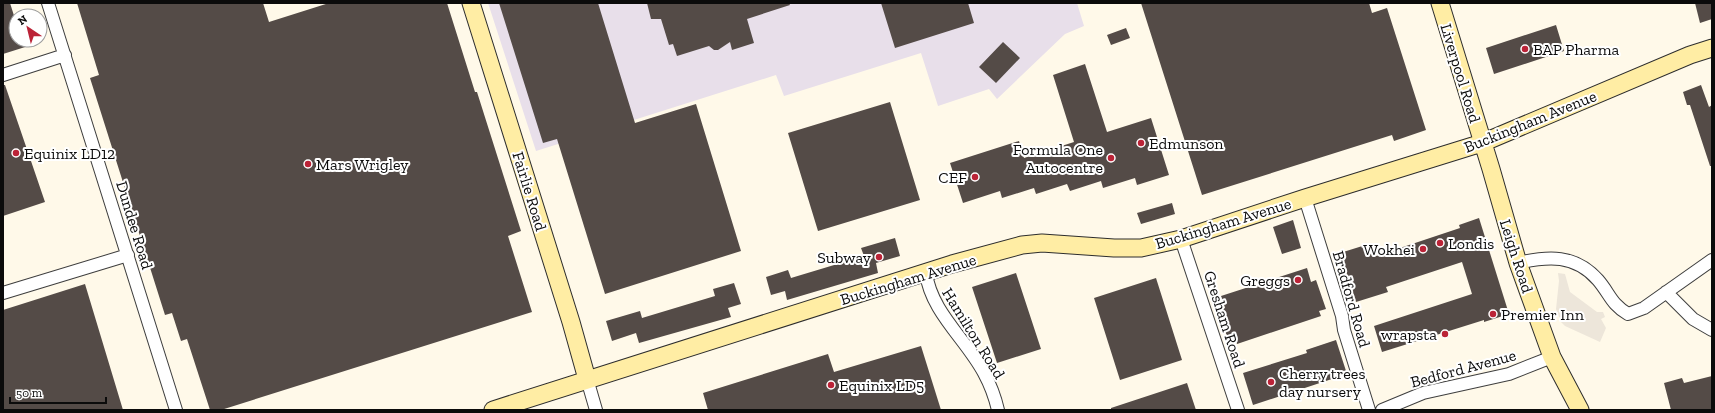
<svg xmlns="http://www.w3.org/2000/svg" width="1715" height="413" font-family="'Zilla Slab',serif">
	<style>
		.industrial { fill: #e8dfea }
		.plaza { fill: #ede6da }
		.building { fill: #544b47 }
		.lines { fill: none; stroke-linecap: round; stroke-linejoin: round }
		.street-casing { stroke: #3e3e3e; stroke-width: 14 }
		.secondary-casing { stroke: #2d2d2d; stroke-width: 19 }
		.street { stroke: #fff; stroke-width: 12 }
		.secondary { stroke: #ffeda4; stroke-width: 17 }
		.poi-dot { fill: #bb2337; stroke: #fff; stroke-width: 1.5 }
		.labels { text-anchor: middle; stroke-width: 4; stroke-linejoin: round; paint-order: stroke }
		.poi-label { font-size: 16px; fill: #0b0b0b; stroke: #fff; text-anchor: start }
		.street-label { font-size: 16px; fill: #0b0b0b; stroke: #fff }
	</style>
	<rect width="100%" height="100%" fill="#fff9e9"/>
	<path class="industrial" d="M488,3H1077L1084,26L1065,34L997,99L989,89L938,106L921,53L784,96L776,75L536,151Z"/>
	<path class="plaza" d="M1558,273L1565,274L1570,292L1597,312H1603L1605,317L1601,319L1606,328L1600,342L1565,326L1561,322L1556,309L1559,281Z"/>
	<path class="building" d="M3,3H10L16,22V40H40L41,42L3,54Z
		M77,3H263L269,22L329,3H447L475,92H477L521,231L508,236L532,312L221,410H210L187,339L181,341L172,313L165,315L90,78L99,75Z
		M499,3H598L635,123L696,104L741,251L605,294L557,139L543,143Z
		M647,3H789L790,5L747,19L754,43L732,50L730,42L718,50H714L709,46L677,56L673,44L669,45L661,19H651Z
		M881,3H968L974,23L895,48Z
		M1141,3H1369L1372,13L1387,8L1426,130L1394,141L1392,135L1202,195Z
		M1695,3H1712V19L1700,23Z
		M1556,25L1564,51L1494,74L1486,48Z
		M1126,28L1130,38L1111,45L1107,35Z
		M1003,42L1020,58L996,83L979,67Z
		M1085,64L1107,132L1151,118L1169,175L1137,185L1135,178L1103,188L1101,181L1070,191L1067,184L1036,194L1034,188L1002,198L1000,191L963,203L950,163L1019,141L1024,158L1074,142L1053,75Z
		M3,85H5L45,202L3,216Z
		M1701,85L1709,107L1712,105V166H1710L1690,105H1687L1683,92Z
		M890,102L920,200L818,231L788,133Z
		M1172,203L1175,214L1141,224L1137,213Z
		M1479,218L1509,314L1484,322V320L1382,352L1374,326L1472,294L1462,262L1386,287L1388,292L1356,302L1340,253L1372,243L1376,256L1460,228L1459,225Z
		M1293,220L1301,248L1282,254L1273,227Z
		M895,238L900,256L876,263L878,273L787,300L785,291L771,295L766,277L788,270L791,278L864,256L861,248Z
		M1307,268L1311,282L1316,280L1326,309L1319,311L1321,316L1237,344L1235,338L1228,340L1219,311L1225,308L1221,296Z
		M1016,273L1041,349L997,363L972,287Z
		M1156,278L1182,360L1120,380L1094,298Z
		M734,283L741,304L728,308L731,317L639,343L636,333L612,341L606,321L640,311L642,318L715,296L713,289Z
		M85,284L123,410H3V310Z
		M1336,340L1347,374L1253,405L1243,373L1307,353L1306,350Z
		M921,346L941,410H708L703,393L828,354L834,372Z
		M1712,376V410H1671L1664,383L1682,378L1684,383Z
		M1187,383L1196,410H1111V408Z"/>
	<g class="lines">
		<g class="street-casing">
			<path id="street" d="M48,3L176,410
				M3,75L65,55
				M1305,198L1342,316L1344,330L1369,410
				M1181,239L1238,410
				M1518,263C1548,256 1575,254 1598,280C1610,294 1611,304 1628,314L1644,308L1712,260
				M926,273C931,312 966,339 984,373C990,384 995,397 998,410
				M1666,292L1693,319L1712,330
				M3,293L128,255
				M587,379L596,410
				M1382,410L1423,393L1509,374L1552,357"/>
		</g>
		<g class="secondary-casing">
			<path id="secondary" d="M471,3L571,322L587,379
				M1440,3L1491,169L1518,263L1552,357L1580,410
				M493,410L952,264L1022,245L1042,243L1114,248H1141L1181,239L1305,198L1482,143L1690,55L1712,48"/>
		</g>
		<use href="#street" class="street"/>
		<use href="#secondary" class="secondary"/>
	</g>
	<g class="poi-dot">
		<circle cx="1525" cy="49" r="4"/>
		<circle cx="1141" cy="143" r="4"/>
		<circle cx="16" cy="153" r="4"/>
		<circle cx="1111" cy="158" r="4"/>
		<circle cx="308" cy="164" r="4"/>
		<circle cx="975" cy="177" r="4"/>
		<circle cx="1440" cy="243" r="4"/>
		<circle cx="1423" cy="249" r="4"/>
		<circle cx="879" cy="257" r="4"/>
		<circle cx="1298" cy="280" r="4"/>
		<circle cx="1493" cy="314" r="4"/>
		<circle cx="1445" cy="334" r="4"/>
		<circle cx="1271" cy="382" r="4"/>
		<circle cx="831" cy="385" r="4"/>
	</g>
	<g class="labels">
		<g class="poi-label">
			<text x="1533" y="55">BAP Pharma</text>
			<text x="1149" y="149">Edmunson</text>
			<text x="1103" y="155" text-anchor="end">Formula One<tspan x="1103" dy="18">Autocentre</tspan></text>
			<text x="24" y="159">Equinix LD12</text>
			<text x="316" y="170">Mars Wrigley</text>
			<text x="967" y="183" text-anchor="end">CEF</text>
			<text x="1448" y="249">Londis</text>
			<text x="1415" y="255" text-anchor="end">Wokhei</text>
			<text x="871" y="263" text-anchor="end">Subway</text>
			<text x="1290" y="286" text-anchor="end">Greggs</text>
			<text x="1501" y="320">Premier Inn</text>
			<text x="1437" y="340" text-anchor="end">wrapsta</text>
			<text x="1279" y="379">Cherry trees<tspan x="1279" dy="18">day nursery</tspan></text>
			<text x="839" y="391">Equinix LD5</text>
		</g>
		<g class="street-label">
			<text transform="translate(1461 73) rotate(73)" y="6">Liverpool Road</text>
			<text transform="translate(1530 121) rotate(-22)" y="6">Buckingham Avenue</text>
			<text transform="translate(530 191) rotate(73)" y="6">Fairlie Road</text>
			<text transform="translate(1223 223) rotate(-17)" y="6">Buckingham Avenue</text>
			<text transform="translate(135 225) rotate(73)" y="6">Dundee Road</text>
			<text transform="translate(1517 256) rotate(72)" y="6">Leigh Road</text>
			<text transform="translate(908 279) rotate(-17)" y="6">Buckingham Avenue</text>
			<text transform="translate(1352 299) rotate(74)" y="6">Bradford Road</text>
			<text transform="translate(1225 319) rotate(72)" y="6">Gresham Road</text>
			<text transform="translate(974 333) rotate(58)" y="6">Hamilton Road</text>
			<text transform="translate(1463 368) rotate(-15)" y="6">Bedford Avenue</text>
		</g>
	</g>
	<rect width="1715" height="413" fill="none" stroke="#0b0b0b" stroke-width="8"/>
	<g transform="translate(28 28) rotate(325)"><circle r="19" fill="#ffffff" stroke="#9d9d9d"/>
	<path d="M0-3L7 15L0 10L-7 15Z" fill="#bb2337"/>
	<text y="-6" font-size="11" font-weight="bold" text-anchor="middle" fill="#0b0b0b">N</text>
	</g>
	<path d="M10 397v6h96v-6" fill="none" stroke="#0b0b0b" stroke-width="2"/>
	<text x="16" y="397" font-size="12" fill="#0b0b0b" stroke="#ffffff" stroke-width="3" paint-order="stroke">50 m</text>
</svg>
